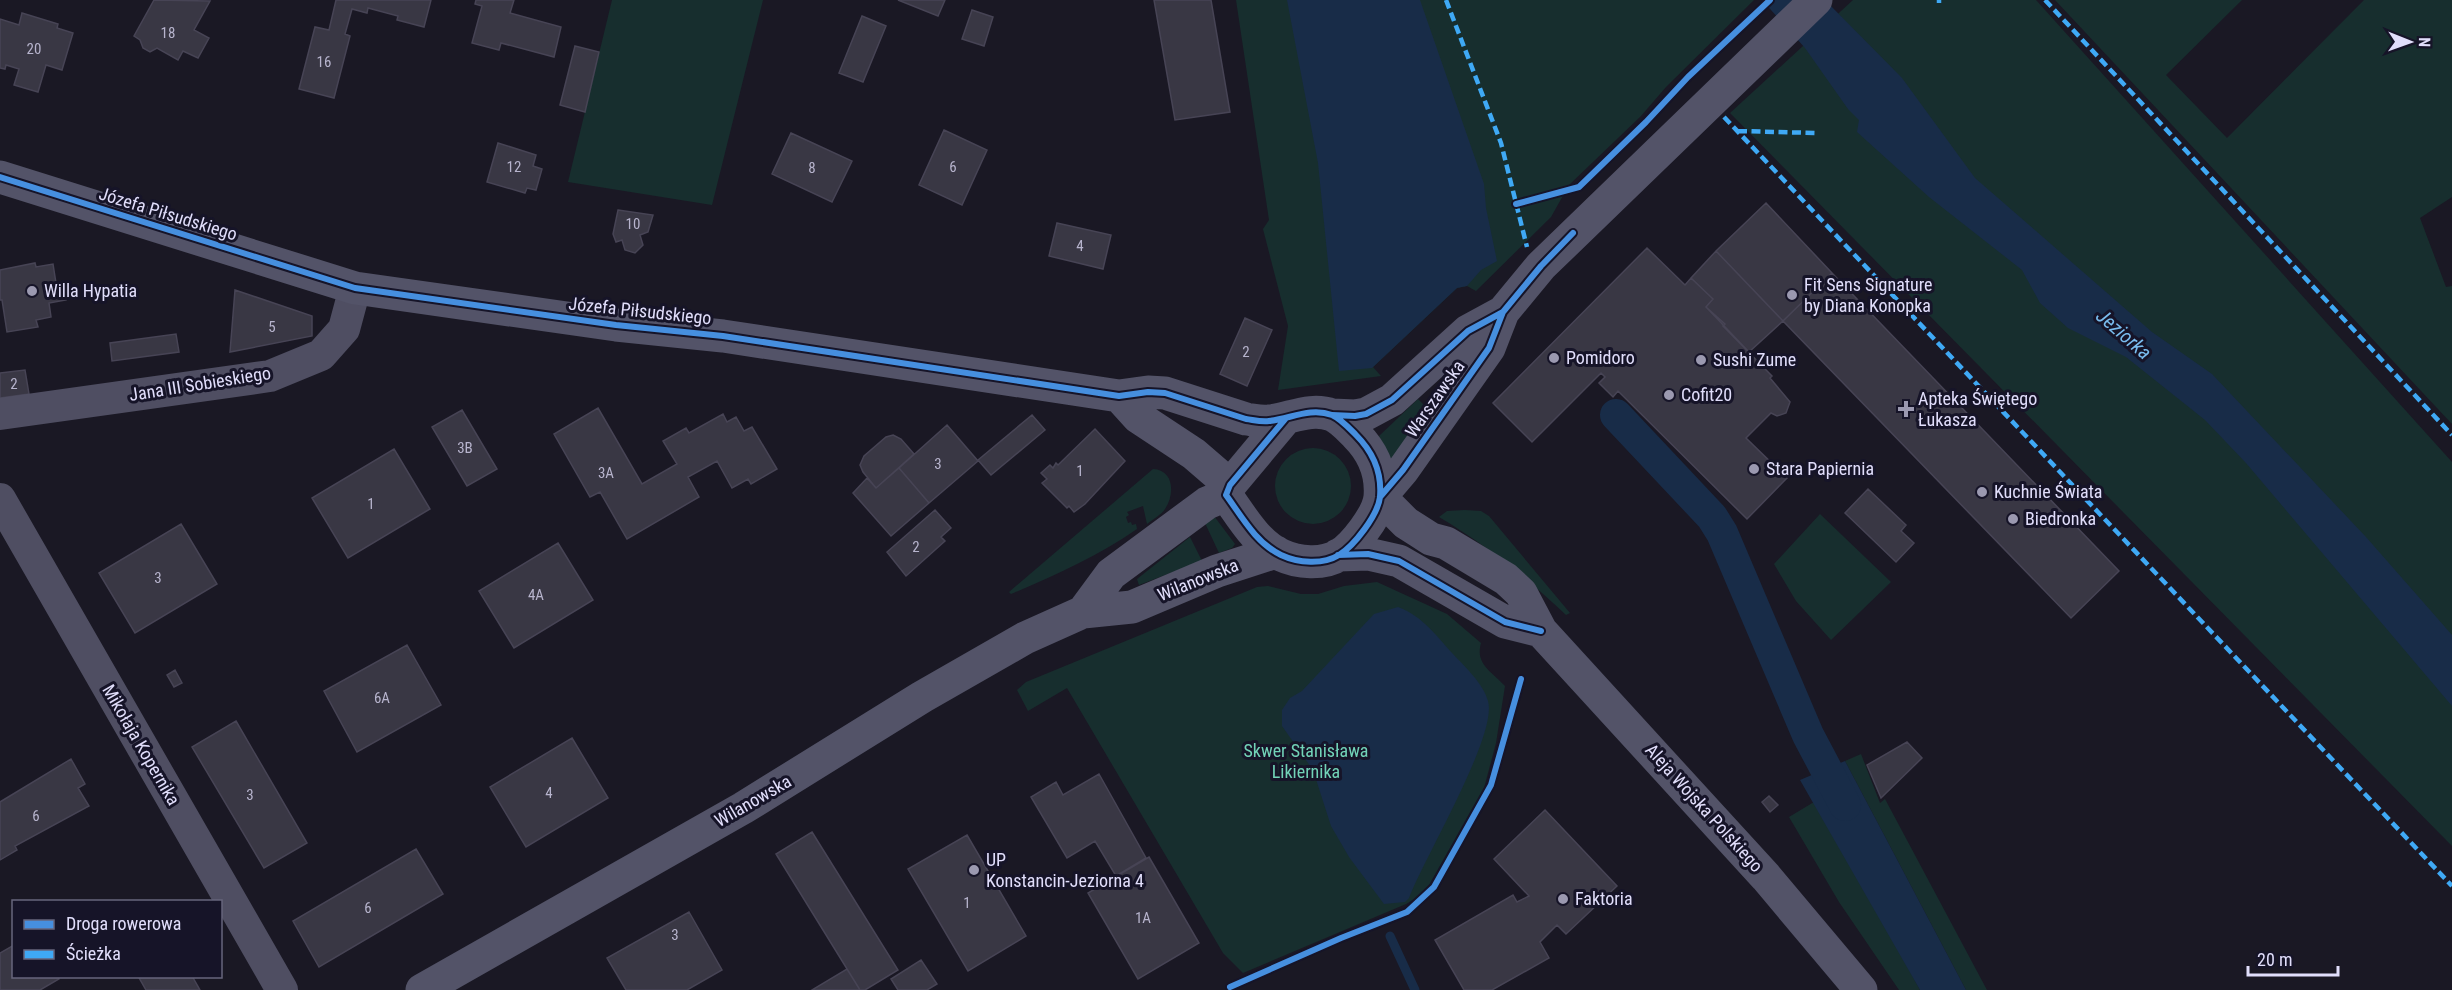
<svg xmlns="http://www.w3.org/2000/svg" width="2452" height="990" font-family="'Roboto Condensed',sans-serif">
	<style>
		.green { fill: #172e2e }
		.water { fill: #182c48 }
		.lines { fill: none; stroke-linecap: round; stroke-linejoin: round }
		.stream { stroke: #182c48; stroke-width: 9 }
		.canal { stroke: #182c48; stroke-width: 32 }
		.building { fill: #393744; stroke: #474455; stroke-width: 1.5 }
		.street { stroke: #4f4e62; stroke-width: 32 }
		.secondary { stroke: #535368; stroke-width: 33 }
		.quiet { stroke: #3fa9f5; stroke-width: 4.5; stroke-dasharray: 9 4.5; stroke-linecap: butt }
		.cycleway-casing { stroke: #161428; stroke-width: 10 }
		.cycleway { stroke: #468fdf; stroke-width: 6 }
		.poi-dot { fill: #9b99b0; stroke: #161428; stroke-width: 2 }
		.labels { text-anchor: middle; stroke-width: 6; stroke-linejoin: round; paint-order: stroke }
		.number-label { font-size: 15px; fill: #b7b4cd }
		.street-label { font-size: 18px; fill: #e1defb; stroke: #161428 }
		.poi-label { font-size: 18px; fill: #e1defb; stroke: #161428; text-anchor: start }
		.park-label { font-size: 18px; fill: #72d3b8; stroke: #161428 }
		.water-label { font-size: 20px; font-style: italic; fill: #79bcee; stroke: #161428 }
	</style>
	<rect width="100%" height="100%" fill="#1a1824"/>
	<path class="green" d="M612,0H763L712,205L568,182Z
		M1236,0H1754L1666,87L1641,116L1569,185L1551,217L1476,291L1467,286L1457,288L1373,367L1381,376L1278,390L1288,326L1263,229L1269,220Z
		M1853,0H2036L2452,462V846L1730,113Z
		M2055,0H2242L2166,75L2227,138L2364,0H2452V197L2420,218L2446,287L2452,286V424Z
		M1418,399L1429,410L1391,460L1379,436Z
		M1275 486a38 38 0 1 1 76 0a38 38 0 1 1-76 0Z
		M1153,469C1174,470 1175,494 1165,509C1161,515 1153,519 1147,524L1143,506L1127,512L1129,515L1126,517L1128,523L1131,522L1132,525L1136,524L1137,529C1098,556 1056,575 1011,594L1009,592Z
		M1465,510L1481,511L1489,516L1570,613L1566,615C1526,577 1486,545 1439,517L1447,511Z
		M1820,514L1891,582L1831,640L1796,601L1774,564Z
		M1214,516L1235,544L1232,548L1219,553L1205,523Z
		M1190,537L1202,561L1139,585L1137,579Z
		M1377,582L1447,614L1481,643C1475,664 1491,671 1505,686L1496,743L1484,788L1429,885L1416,898L1406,904L1243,973L1223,953L1067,688L1028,711L1017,690L1026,682L1257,587L1268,586L1301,594H1318L1344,586Z
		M1861,754L1880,803L1885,799L1987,990H1966L1845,761Z
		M1814,802L1907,966L1920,990H1899L1839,902L1789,817Z"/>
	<path class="water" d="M1287,0H1420L1484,184L1486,208L1497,261L1481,270L1467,286L1457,288L1372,368L1339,371L1318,163Z
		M1762,0H1825L1902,78L1975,178L2152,332L2212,374L2366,537L2452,635V706L2246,463L2205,420L2126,357L2068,328L2040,303L2022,270L1929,197L1857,132L1859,120L1848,109L1805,48Z
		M1398,607C1422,616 1436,635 1453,654C1465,667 1483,683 1488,701C1498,735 1424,858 1409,898L1405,902L1384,904L1349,857L1331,826L1313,770L1282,726V710L1290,698L1302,691L1374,614Z
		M1845,761L1966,990H1920L1800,780Z"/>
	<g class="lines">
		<path class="stream" d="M1390,936L1415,990"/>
		<path class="canal" d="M1616,415L1712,517L1722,533L1808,735L1845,805"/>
	</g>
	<path class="building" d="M154,0L210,1L194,30L209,38L198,58L183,51L178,60L157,48L150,52L143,48L140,40L134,36Z
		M336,0H431L424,27L397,20L398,16L368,8L367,13L352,9L345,34L350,36L334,98L299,89L315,27L329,30Z
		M476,0H514L510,13L561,27L554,57L501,43L499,50L472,43L482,6L475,4Z
		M898,0H945L938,16Z
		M1154,0H1211L1230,112L1175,120Z
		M972,10L993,17L984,46L962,39Z
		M22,13L58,24L57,28L73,33L62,70L46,65L38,92L14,85L19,69L6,65L5,69L0,68V19L19,25Z
		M862,16L886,26L863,82L839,73Z
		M575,46L599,52L585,112L560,105Z
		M944,130L987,150L962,205L919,185Z
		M791,133L852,161L832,202L772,174Z
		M498,143L536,155L533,166L542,169L536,190L527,188L525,193L487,182Z
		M1766,203L1832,273L1783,321L1716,251Z
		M618,210L653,215L648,232L640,235L643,245L635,253L625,250L622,240L616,242L613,234Z
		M1057,223L1111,235L1103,269L1049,256Z
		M1647,248L1685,285L1691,278L1713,299L1706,307L1725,324L1723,326L1772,376L1770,378L1790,402L1786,413L1777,416L1771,413L1746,438L1787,478L1747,519L1618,391L1613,397L1599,383L1605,377L1601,373L1532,442L1493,403Z
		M1716,251L1783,321L1749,352L1706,307L1713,299L1691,278Z
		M35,263L36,267L53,264L56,283L63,282L66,300L49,303L51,317L36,320L38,327L7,332L2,300H0V270Z
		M1832,273L2119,571L2071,618L1783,321Z
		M235,290L312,316V336L230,352Z
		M1245,318L1272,330L1247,386L1220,374Z
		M176,334L179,352L112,361L110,343Z
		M25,370L29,394L0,398V373Z
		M598,408L642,484L677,464L663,441L686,428L689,433L723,414L727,422L736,417L744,431L752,427L777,469L751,484L748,479L732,488L717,461L688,477L699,497L627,539L600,492L590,497L554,434Z
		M462,410L497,469L467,486L432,427Z
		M1032,415L1045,430L991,475L978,460Z
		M947,425L978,461L929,503L899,468Z
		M1095,429L1125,461L1085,504L1074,512L1069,506L1067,508L1042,483L1047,479L1041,473L1050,465L1053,468L1056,463L1058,465Z
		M893,435L901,439L914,454L876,488L863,472L860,465L864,456L886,437Z
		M394,449L430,509L348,558L312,498Z
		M899,468L929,503L891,536L853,493L867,478L876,488Z
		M1868,489L1906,525L1901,531L1914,543L1896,562L1845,513Z
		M935,510L951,528L941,537L945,541L906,576L887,552Z
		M181,524L217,584L135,633L99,573Z
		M558,543L593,600L514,648L479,591Z
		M407,645L441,705L357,752L324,691Z
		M175,670L182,683L174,687L167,675Z
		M236,721L307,843L264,868L192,747Z
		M572,738L608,798L526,847L490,787Z
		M1907,742L1922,758L1881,798L1867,765Z
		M71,759L85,784L78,788L89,806L15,846L17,850L0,860V802Z
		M1099,774L1146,858L1116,876L1095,841L1067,858L1031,797L1056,782L1063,795Z
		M1769,796L1778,805L1770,812L1762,802Z
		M1545,810L1617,886L1566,934L1557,925L1540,942L1549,958L1492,990H1464L1435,940L1513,895L1517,902L1529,896L1494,859Z
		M812,832L898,970L865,990H860L776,854Z
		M967,835L1026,936L968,971L908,869Z
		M416,849L443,894L319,967L293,921Z
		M1149,857L1199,943L1138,979L1088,893Z
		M689,912L722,970L687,990H626L607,958Z
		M14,945V976H58L59,979L40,990H0V953Z
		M921,960L937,984L927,990H898L891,979Z
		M847,969L860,990H812Z
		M138,976H192L200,990H146Z"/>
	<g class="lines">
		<path class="street" d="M0,414L270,376L321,355L344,329L355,288
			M0,499L282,990"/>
		<path class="secondary" d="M0,177L355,288L616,325L723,336L1119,396L1148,392L1165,393L1246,419C1254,420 1261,422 1269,421C1290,419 1310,407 1332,415C1341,419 1349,428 1356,435C1373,452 1382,473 1380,497C1378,515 1354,546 1339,555C1323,565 1298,563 1281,555C1256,543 1242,517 1226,495
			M1119,396L1138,417L1194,454L1230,485
			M1332,415L1355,416L1366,414L1392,400L1468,331L1503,312
			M1226,495L1230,485L1286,418
			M1380,497L1406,523L1417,530L1431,539L1446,543L1506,579L1521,593L1541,631L1766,877L1861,990
			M1380,497L1403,470L1489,348L1503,312L1541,266L1816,0
			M1338,555L1368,554L1399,561L1505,622L1541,631
			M1083,612L1111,574L1207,503L1226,495
			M422,990L743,808L922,697L1025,638L1083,612L1132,607L1217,571L1276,552"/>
		<path class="quiet" d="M1446,0L1501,143L1527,247
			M2045,0L2452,435
			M1939,3V0
			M1724,117L2452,886
			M1738,131L1816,133"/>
		<g class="cycleway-casing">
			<path id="cycleway" d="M0,177L355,288L616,325L723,336L1119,396L1148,392L1165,393L1246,419C1254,420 1261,422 1269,421C1290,419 1310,407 1332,415C1341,419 1349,428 1356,435C1373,452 1382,473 1380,497C1378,515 1354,546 1339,555C1323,565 1298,563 1281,555C1256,543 1242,517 1226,495L1230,485L1286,418
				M1516,204L1579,187L1646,122L1688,77L1770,0
				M1332,415L1355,416L1366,414L1392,400L1468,331L1503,312
				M1380,497L1403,470L1489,348L1503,312L1541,266L1573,233
				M1338,555L1368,554L1399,561L1505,622L1541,631
				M1230,987L1341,938L1407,912L1434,887L1491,785L1521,679"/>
		</g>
		<use href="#cycleway" class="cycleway"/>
	</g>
	<g class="poi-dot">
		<circle cx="32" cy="291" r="6"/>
		<circle cx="1792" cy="295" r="6"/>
		<circle cx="1554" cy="358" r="6"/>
		<circle cx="1701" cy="360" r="6"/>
		<circle cx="1669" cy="395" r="6"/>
		<path d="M1903 400h6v6h6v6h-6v6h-6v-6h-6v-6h6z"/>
		<circle cx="1754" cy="469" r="6"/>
		<circle cx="1982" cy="492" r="6"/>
		<circle cx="2013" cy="519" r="6"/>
		<circle cx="974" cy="870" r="6"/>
		<circle cx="1563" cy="899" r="6"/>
	</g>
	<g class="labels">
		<g class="number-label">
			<text x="168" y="38">18</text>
			<text x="34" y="54">20</text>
			<text x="324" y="67">16</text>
			<text x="514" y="172">12</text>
			<text x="953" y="172">6</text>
			<text x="812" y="173">8</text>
			<text x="633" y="229">10</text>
			<text x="1080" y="251">4</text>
			<text x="272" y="332">5</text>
			<text x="1246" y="357">2</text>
			<text x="14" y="389">2</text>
			<text x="465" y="453">3B</text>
			<text x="938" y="469">3</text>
			<text x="1080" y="476">1</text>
			<text x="606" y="478">3A</text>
			<text x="371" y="509">1</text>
			<text x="916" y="552">2</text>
			<text x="158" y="583">3</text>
			<text x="536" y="600">4A</text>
			<text x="382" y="703">6A</text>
			<text x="549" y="798">4</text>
			<text x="250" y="800">3</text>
			<text x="36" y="821">6</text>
			<text x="967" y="908">1</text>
			<text x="368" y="913">6</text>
			<text x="1143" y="923">1A</text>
			<text x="675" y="940">3</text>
		</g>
		<g class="street-label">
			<text transform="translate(168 214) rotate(17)" y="6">Józefa Piłsudskiego</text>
			<text transform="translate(640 311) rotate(6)" y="6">Józefa Piłsudskiego</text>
			<text transform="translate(200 384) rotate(-9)" y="6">Jana III Sobieskiego</text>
			<text transform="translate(1435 399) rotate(-55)" y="6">Warszawska</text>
			<text transform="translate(1198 580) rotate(-22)" y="6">Wilanowska</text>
			<text transform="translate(141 745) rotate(60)" y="6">Mikołaja Kopernika</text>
			<text transform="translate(753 801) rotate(-30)" y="6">Wilanowska</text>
			<text transform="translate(1704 808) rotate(48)" y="6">Aleja Wojska Polskiego</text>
		</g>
		<g class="poi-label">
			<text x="1804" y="291">Fit Sens Signature<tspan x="1804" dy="21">by Diana Konopka</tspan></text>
			<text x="44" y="297">Willa Hypatia</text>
			<text x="1566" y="364">Pomidoro</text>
			<text x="1713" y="366">Sushi Zume</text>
			<text x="1681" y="401">Cofit20</text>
			<text x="1918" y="405">Apteka Świętego<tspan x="1918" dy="21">Łukasza</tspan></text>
			<text x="1766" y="475">Stara Papiernia</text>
			<text x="1994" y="498">Kuchnie Świata</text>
			<text x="2025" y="525">Biedronka</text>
			<text x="986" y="866">UP<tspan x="986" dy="21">Konstancin-Jeziorna 4</tspan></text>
			<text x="1575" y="905">Faktoria</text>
		</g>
		<g class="park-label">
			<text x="1306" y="757">Skwer Stanisława<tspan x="1306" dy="21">Likiernika</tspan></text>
		</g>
		<g class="water-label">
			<text transform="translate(2124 334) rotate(41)" y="7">Jeziorka</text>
		</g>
	</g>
	<rect x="12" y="900" width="210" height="78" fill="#161428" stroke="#67657c" stroke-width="1.5"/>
	<rect x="24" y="920" width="30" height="9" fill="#468fdf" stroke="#67657c" stroke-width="1.5"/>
	<text x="66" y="930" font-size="18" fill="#e1defb">Droga rowerowa</text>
	<rect x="24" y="950" width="30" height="9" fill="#3fa9f5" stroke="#67657c" stroke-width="1.5"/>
	<text x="66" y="960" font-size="18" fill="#e1defb">Ścieżka</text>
	<g transform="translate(2410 42) rotate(91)" stroke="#161428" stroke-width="4.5" paint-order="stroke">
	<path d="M0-4.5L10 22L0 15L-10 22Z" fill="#e1defb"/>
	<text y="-9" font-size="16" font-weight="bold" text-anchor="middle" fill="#e1defb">N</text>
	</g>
	<path d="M2248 966v9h90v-9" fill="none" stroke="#e1defb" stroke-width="3"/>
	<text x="2257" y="966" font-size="18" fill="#e1defb" stroke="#161428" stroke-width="4.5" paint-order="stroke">20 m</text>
</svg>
